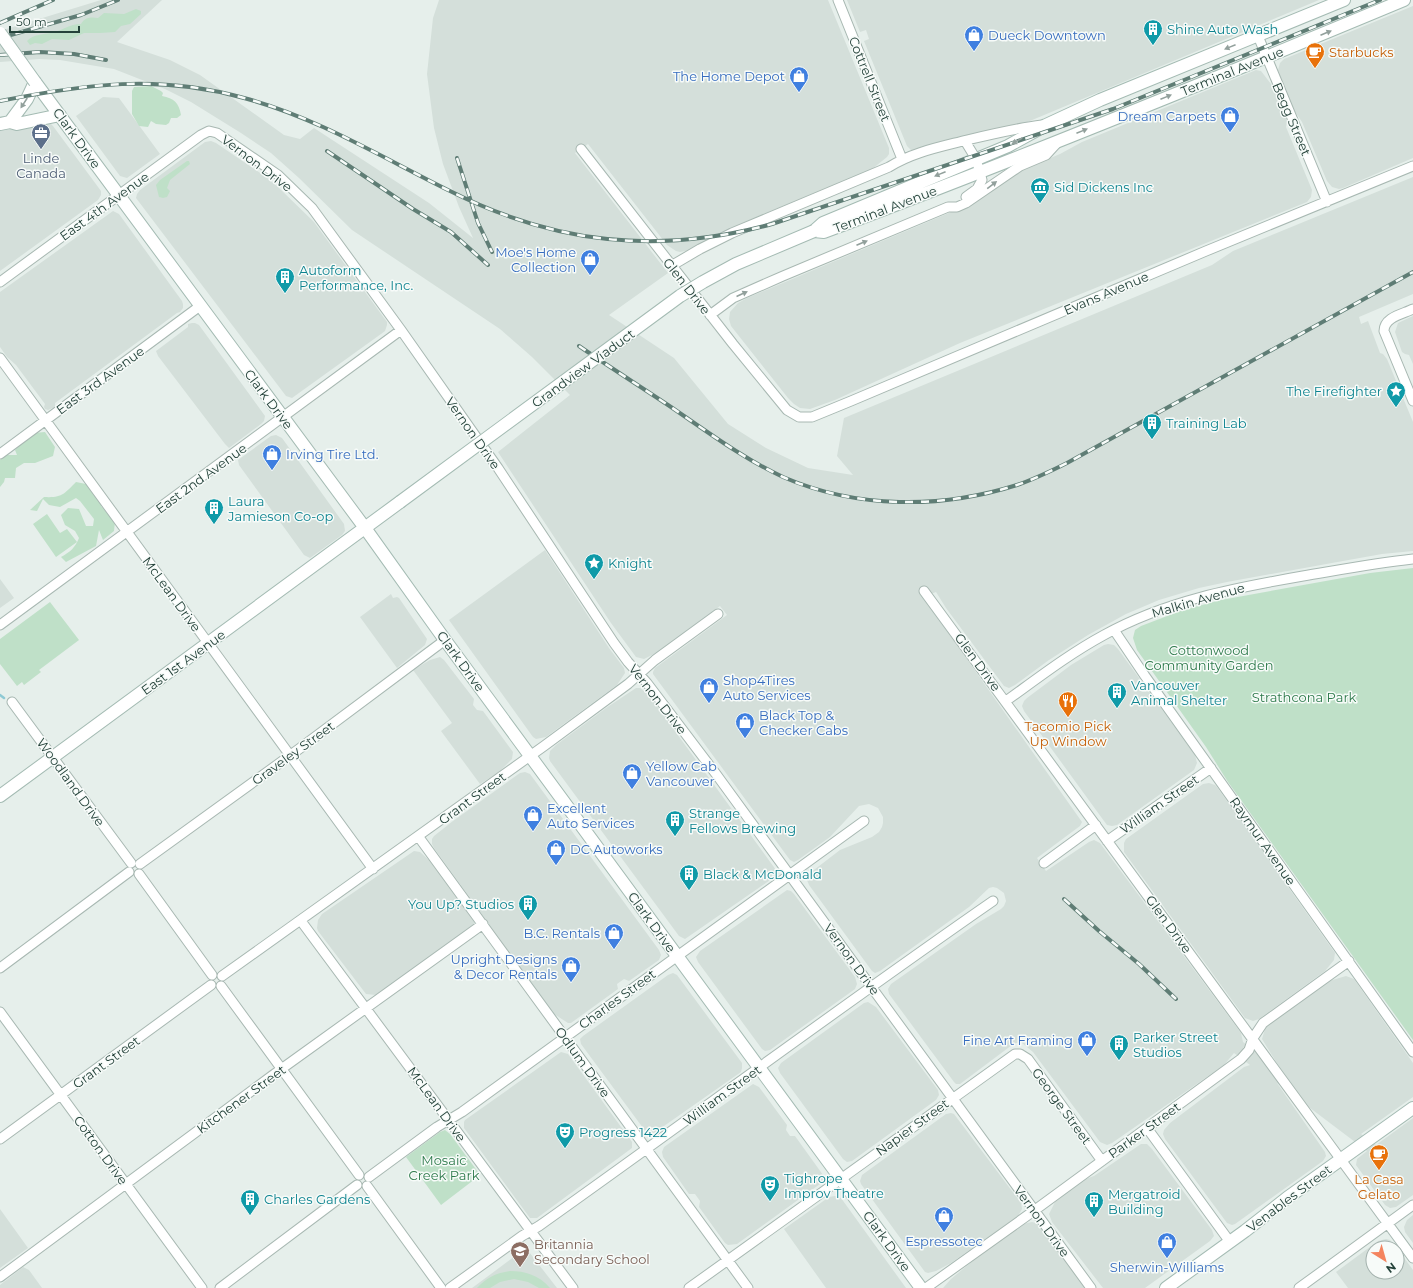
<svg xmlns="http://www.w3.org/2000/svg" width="1413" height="1288" font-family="Montserrat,sans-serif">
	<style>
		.built { fill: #d4dfda }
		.green { fill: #bfe0c8 }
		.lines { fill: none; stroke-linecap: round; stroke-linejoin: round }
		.stream { stroke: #8ec9d4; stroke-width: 2.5 }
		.street-casing { stroke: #a8b8b2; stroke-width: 11 }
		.secondary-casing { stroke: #a4bbb3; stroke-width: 14 }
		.street { stroke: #fff; stroke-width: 9 }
		.secondary { stroke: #fff; stroke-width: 12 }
		.rail-casing { stroke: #5f7d75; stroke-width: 4 }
		.rail { stroke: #f7fbf9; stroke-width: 2.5; stroke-dasharray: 8; stroke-linecap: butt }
		.secondary-bridge-casing { stroke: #a4bbb3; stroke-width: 14; stroke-linecap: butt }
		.secondary-bridge { stroke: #fff; stroke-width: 12 }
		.oneway { fill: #92a09c }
		.labels { text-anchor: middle; stroke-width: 3; stroke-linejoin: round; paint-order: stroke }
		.culture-label { font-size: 13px; fill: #0d838f; stroke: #f7fbf9; text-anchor: start }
		.shop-label { font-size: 13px; fill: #366cbe; stroke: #f7fbf9; text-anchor: start }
		.food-label { font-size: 13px; fill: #c56008; stroke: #f7fbf9 }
		.street-label { font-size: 13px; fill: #24423a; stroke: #f7fbf9 }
		.service-label { font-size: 13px; fill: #4e5e75; stroke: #f7fbf9 }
		.park-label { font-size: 13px; fill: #2d7a4b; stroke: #f7fbf9 }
		.education-label { font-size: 13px; fill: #785e54; stroke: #f7fbf9; text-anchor: start }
	</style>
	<rect width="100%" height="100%" fill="#e6efeb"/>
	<path class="built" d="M101,0H162L117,42L170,60L200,75L284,135L300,139L314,128L429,203L473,238L459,207L443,164L434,128L427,74L433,18L439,0H828L889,148V154L887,157L872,169L740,224L690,250L680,252L676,251L667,245L588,144L575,153L668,273L609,315L674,358L728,424L766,448L808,468L853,475L837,456L844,418L1212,265L1233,251L1413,177V294L1359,317L1361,324L1368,321L1380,353L1383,354L1387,359L1413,422V551L1382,554L1343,561L1227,582L1199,588L1159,600L1126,614L1088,635L1049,660L1015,685L1009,688L1004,686L946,608L936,592L923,597L1082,822L1080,826L1037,858L1046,871L1089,842L1094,840L1100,843L1241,1033L1243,1042L1283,1073L1262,1039L1266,1026L1329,981L1346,976L1354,979L1413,1063V1097L1361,1134L1376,1145L1413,1118V1195L1396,1207L1390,1208L1385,1205L1356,1165L1357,1159L1367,1151L1277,1083L1325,1152L1326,1156L1323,1161L1235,1224L1232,1225L1227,1223L1165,1139L1163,1134L1164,1130L1170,1123L1244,1067L1250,1065L1234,1053L1224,1065L1112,1143L1107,1145L1100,1142L1033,1052L1022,1043H1016L1012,1045L960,1084H956L954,1082L889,994L888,989L891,984L976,924L1001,909L1004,906L1006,901L1004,893L997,888L993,887L989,888L969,907L880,971L875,973L872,971L809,885L807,880L810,873L840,850L872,837L879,832L882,827L883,823V817L878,808L869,804L859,806L830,837L798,860L794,862L790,860L653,674V672L655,668L727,615L720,606L658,652L644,659L636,657L611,623L498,452L570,395L532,357L500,329L352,230L299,178L271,153L241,133L191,102L165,89L114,69L60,60L39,59L0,62V31Z
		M847,0H1319L1025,123L952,139L912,151L907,146L864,41L869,39L866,30L860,32Z
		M1413,6V158L1343,188L1339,189L1332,187L1327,181L1302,122L1293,109L1280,78L1278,70L1280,63L1284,59Z
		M1256,70L1261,71L1271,84L1287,121L1286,127L1312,190L1311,197L1307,202L960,343L835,400L810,409L800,408L794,404L788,398L731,326L729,319L730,312L738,303L747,298L963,207L1022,170L1060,154L1082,142Z
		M103,97L119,98L160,154L127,178L120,176L76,116Z
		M45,122L50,123L53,126L101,191V195L98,200L0,271V130Z
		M211,141L216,143L266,177L278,187L314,222L387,322V325L385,331L381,334L292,398L286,396L136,198L137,194L140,190L205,142Z
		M113,211L119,214L182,301L183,304V308L180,312L177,313L55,403V407L48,410L45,409L44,407L45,404L16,365L7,357L0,347V292Z
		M1413,316V364L1409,355L1405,354L1402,352L1395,332L1398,323Z
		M192,323H195L199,325L265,416L264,421L261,424L229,448L225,444L158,356L156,351L188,327V324Z
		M276,435L282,438L344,524L345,531L342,535L310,558L304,555L239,465L238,460L271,436Z
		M545,550L609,648L624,668L625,673L617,685L546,737L536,739L533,737L449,620Z
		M0,579L14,598L0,608Z
		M391,594L393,598L397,597L399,598L427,639L425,645L397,668L360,617Z
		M1108,644L1114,645L1118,649L1195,755L1197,763L1194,770L1117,825L1112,826L1107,825L1104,821L1024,711L1022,706L1024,701L1027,698L1071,665L1104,645Z
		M440,657L444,660L474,699L473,705L477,710L483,711L513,752L512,759L499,772L480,784L441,731L452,723L413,670L430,660Z
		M636,688H640L648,694L776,870V874L773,878L685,939L679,936L550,761L549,758L550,751L556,745L606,708Z
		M525,772L530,774L659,950L661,955L659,960L629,981L624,979L617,984L618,989L571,1023H568L554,1014L434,848L432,844V839L434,836L453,821L520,773Z
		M1209,783L1215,785L1217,787L1335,953L1334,960L1325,971L1259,1019L1253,1021L1245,1018L1124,852V843L1126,839L1203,784Z
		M414,851L420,852L430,861L474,921L475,924L472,928L376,995L366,994L318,931L317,928L318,920L322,914Z
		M787,890L791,891L794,894L855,977L857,984L855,989L770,1050L765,1051L762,1049L698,962L696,957L700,951Z
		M673,973L677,975L742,1063V1068L741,1072L654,1133L649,1134L646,1132L581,1044L580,1039L583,1036L668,975Z
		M868,1002L876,1007L938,1090L939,1095L936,1100L852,1161L847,1162L843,1159L780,1073L778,1068L781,1063L864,1003Z
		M561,1052L568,1054L632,1142V1148L537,1218H530L464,1128V1122L465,1120Z
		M753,1084L759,1087L787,1125L786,1130L790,1136H795L823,1175L824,1179L820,1184L737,1244L728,1245L725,1243L699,1207L700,1201L695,1194H689L663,1157L662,1152L664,1147Z
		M951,1113L954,1114L1021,1203L1022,1209L1018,1216L951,1263L936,1271L928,1273L925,1272L861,1184L860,1181L862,1175L946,1114Z
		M1141,1144H1147L1152,1149L1212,1230L1214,1236L1210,1241L1145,1288H1103L1052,1222L1049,1214L1055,1202L1083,1180L1094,1176Z
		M835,1196L841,1198L906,1288H826L784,1229L829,1197Z
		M0,1209L28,1248L0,1268Z
		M1413,1215V1243L1405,1232L1404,1227L1407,1220Z
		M1032,1222L1036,1223L1055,1244L1086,1288H943L951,1279L987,1249L1023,1224Z
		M1386,1239L1390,1240L1397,1248H1373V1272H1397V1248L1413,1270V1288H1348L1336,1272L1378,1241Z
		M526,1248L557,1288H472Z
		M23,1267L29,1270L42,1288H0V1285Z"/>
	<path class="green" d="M136,9L141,11V14L130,24L121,26L115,32L100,33H84L69,40L52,39L42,44L35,43L30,45L27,41C34,33 45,35 54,32C64,30 69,24 81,24C85,17 91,17 98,18L104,13L124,14Z
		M151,86L161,91L163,93L162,96C174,98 179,103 181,115L177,118H171L169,123L166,125L156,124L151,121L148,127L139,126L132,114V91L134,87Z
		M187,161H189L190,164L170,180L167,188L170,191L167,197L163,198L159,197L156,185L160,180Z
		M45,432L55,447L53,456L35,463H24L16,468L15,478H5L4,482L0,487V460L6,455H17L15,450L33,433Z
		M76,482L86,484L101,493V506L115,522L114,531L103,540L99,530L96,546L66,562L61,557C70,552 75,548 79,538L75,531L65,525L61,515L68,508L79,509L86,526H93L94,519L80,501L76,498L60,507L49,505L43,499L37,511L30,510L44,497C62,498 64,494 76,482Z
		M47,514L60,533L67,529L77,542L56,557L33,524Z
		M1413,568V1040L1228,782L1206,747L1137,650L1133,638L1135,630L1141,626L1183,610L1221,600L1370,573Z
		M50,602L79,640L39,670L41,672L24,685L22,682L17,686L0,664V639Z
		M445,1130L450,1134L478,1172L475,1179L441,1205L406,1157L440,1132Z
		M510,1271C525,1271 539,1275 550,1288H539L528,1282L514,1279L500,1282L490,1288H477C486,1278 496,1273 510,1271Z"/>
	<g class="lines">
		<path class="stream" d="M0,695L4,698"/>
		<g class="street-casing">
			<path id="street" d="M838,0L902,159
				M1258,36L1327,202
				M965,141L976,159L982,180L977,189L966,197
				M581,149L733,344L787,410L799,417H812L851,401L1206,251L1413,166
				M671,266L700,249L732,233L889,167C913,152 940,147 967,140C992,134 1017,128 1042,125
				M0,282L201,135L209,131L217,133L278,175L312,208L401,330L498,468L614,643L628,662L647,683L716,774L1091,1288
				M1413,309C1403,314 1384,317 1384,331L1413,401
				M710,315L733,298L783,276L948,207H957L966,203L1020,166L1046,155L1057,143
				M0,358L373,869
				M0,454L200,306
				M924,591L1413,1258
				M0,625L401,330
				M1114,630L1145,676L1413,1052
				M1006,701C1038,678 1069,654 1104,635C1165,601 1234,588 1303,576C1339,570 1376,563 1413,559
				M12,702L131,863
				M418,836L748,1288
				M1107,841L1211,768
				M1044,863L1096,825
				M140,864L299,749L445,640
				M139,874L212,975
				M301,921L573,1288
				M0,968L129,872
				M222,976L544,746L628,684L655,660L718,614
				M221,986L359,1175
				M0,1012L202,1288
				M1147,1128L1230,1242
				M0,1139L211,985
				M369,1177L437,1127L462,1112L864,821
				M367,1186L441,1288
				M0,1277L273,1075L483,924
				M220,1288L357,1185
				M450,1288L522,1236L539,1226C691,1118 840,1007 993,901
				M689,1288L1015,1054H1020L1028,1059L1102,1161
				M926,1288L1035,1210L1241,1059L1249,1050L1253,1038L1263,1023L1349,961
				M1299,1288L1413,1205"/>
		</g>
		<g class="secondary-casing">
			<path id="secondary" d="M10,122L27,99L35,82L365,528L445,640L921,1288
				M0,124L10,122L17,124L60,115
				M814,231L824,232C1019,159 1212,80 1404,0
				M814,231L823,223L1008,146L1046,125L1100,100L1344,0
				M0,796L400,502
				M1166,1288L1245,1231L1287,1198L1413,1108"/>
		</g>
		<use href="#street" class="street"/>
		<use href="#secondary" class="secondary"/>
		<g class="rail-casing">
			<path id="rail" d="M0,23L53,0
				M0,38L81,15L118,0
				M0,55L40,52L74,54L106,60
				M0,101C86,84 158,74 244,98C316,117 383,158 450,191C555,244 658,255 772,224L1113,109L1380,0
				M327,151L413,209L451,232L488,265
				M457,158L478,223L492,252
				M579,346C608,366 638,385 668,405C705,430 742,458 783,477C857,509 941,509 1017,485C1035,479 1051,471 1067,463L1413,272
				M1064,899L1099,931L1139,964L1176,999"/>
		</g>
		<use href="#rail" class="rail"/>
		<g class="secondary-bridge-casing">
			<path id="secondary-bridge" d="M0,33L35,82
				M400,502L680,296L703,282L736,264L814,231"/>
		</g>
		<use href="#secondary-bridge" class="secondary-bridge"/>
	</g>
	<defs><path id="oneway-solid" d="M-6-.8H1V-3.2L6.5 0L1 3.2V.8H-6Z"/></defs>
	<g class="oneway">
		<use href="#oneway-solid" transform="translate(1326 33) rotate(-23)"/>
		<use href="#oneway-solid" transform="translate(1230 47) rotate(158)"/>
		<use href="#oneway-solid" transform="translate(1166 97) rotate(-22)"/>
		<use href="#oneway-solid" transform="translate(24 103) rotate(123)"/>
		<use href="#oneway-solid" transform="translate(1082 131) rotate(-22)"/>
		<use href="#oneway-solid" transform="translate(1017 141) rotate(150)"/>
		<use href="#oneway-solid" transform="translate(940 174) rotate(158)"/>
		<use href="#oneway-solid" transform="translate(992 185) rotate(-37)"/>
		<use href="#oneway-solid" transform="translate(862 243) rotate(-23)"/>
		<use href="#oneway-solid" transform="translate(742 294) rotate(-24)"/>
	</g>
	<defs>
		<g id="building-pin" transform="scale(1)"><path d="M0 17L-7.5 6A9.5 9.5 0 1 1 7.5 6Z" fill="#0f9aa8" stroke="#f7fbf9"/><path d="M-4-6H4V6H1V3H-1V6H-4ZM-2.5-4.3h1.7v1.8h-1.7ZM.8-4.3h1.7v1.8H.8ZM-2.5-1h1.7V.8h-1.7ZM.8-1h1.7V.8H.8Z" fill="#fff"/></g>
		<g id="shop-pin" transform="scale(1)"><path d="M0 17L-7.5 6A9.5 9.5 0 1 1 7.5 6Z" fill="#3f7fe0" stroke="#f7fbf9"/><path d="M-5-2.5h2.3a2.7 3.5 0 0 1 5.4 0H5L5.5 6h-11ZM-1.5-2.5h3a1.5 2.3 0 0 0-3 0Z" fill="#fff"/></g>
		<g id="cafe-pin" transform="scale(1)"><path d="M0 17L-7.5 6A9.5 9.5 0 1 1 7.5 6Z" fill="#e8710a" stroke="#f7fbf9"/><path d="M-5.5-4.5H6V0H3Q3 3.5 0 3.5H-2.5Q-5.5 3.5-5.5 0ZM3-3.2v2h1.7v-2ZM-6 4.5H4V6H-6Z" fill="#fff"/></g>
		<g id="office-pin" transform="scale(1)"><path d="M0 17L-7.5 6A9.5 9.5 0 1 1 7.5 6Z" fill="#5c6f8a" stroke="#f7fbf9"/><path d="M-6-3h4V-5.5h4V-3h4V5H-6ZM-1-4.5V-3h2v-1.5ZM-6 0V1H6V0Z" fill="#fff"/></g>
		<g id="museum-pin" transform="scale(1)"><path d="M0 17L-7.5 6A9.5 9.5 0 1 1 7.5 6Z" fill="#0f9aa8" stroke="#f7fbf9"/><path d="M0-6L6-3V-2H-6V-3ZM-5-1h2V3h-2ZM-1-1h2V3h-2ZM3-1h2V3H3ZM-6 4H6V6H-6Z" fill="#fff"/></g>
		<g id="sight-pin" transform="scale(1)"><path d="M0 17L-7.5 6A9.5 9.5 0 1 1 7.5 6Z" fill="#0f9aa8" stroke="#f7fbf9"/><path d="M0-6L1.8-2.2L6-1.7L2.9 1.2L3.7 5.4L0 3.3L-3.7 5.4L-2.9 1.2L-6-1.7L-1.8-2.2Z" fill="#fff"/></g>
		<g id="restaurant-pin" transform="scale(1)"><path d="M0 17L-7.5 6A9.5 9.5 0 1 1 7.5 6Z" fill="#e8710a" stroke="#f7fbf9"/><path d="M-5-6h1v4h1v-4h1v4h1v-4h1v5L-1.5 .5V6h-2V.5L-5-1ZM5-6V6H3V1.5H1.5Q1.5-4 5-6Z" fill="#fff"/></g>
		<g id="theatre-pin" transform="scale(1)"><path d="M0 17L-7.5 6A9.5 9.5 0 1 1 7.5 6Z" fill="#0f9aa8" stroke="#f7fbf9"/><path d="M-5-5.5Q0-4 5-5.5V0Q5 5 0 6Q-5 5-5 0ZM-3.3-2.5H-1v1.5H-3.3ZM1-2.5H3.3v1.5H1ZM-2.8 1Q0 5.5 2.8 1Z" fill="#fff"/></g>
		<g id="school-pin" transform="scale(1)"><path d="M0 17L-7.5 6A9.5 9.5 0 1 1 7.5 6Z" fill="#8d6e63" stroke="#f7fbf9"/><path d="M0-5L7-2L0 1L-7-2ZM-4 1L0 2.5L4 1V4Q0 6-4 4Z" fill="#fff"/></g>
	</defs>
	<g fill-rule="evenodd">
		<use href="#building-pin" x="1153" y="29"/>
		<use href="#shop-pin" x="974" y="35"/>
		<use href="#cafe-pin" x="1315" y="52"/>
		<use href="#shop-pin" x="799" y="76"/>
		<use href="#shop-pin" x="1230" y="116"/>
		<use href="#office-pin" x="41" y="133"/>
		<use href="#museum-pin" x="1040" y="187"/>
		<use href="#shop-pin" x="590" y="259"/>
		<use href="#building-pin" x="285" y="277"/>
		<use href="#sight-pin" x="1396" y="391"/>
		<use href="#building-pin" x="1152" y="423"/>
		<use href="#shop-pin" x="272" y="454"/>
		<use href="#building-pin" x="214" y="508"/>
		<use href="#sight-pin" x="594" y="563"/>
		<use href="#shop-pin" x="709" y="687"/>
		<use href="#building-pin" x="1117" y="692"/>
		<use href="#restaurant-pin" x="1068" y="701"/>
		<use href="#shop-pin" x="745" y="722"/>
		<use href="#shop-pin" x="632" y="773"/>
		<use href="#shop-pin" x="533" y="815"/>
		<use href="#building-pin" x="675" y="820"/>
		<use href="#shop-pin" x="556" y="849"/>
		<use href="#building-pin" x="689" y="874"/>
		<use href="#building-pin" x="528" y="904"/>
		<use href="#shop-pin" x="614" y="933"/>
		<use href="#shop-pin" x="571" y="966"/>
		<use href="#shop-pin" x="1087" y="1040"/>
		<use href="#building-pin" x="1119" y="1044"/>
		<use href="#theatre-pin" x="565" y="1132"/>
		<use href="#cafe-pin" x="1379" y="1154"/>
		<use href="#theatre-pin" x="770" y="1185"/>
		<use href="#building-pin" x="250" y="1199"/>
		<use href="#building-pin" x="1094" y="1201"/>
		<use href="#shop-pin" x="944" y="1216"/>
		<use href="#shop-pin" x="1167" y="1242"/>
		<use href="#school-pin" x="520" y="1251"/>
	</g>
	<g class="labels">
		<g class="culture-label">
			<text x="1167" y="34">Shine Auto Wash</text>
			<text x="1054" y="192">Sid Dickens Inc</text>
			<text x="299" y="275">Autoform<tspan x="299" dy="15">Performance, Inc.</tspan></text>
			<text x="1382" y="396" text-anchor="end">The Firefighter</text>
			<text x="1166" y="428">Training Lab</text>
			<text x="228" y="506">Laura<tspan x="228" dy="15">Jamieson Co-op</tspan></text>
			<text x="608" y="568">Knight</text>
			<text x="1131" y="690">Vancouver<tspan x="1131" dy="15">Animal Shelter</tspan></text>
			<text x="689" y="818">Strange<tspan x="689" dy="15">Fellows Brewing</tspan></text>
			<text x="703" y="879">Black &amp; McDonald</text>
			<text x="514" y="909" text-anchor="end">You Up? Studios</text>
			<text x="1133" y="1042">Parker Street<tspan x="1133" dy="15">Studios</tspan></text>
			<text x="579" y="1137">Progress 1422</text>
			<text x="784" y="1183">Tighrope<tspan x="784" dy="15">Improv Theatre</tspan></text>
			<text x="1108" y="1199">Mergatroid<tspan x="1108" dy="15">Building</tspan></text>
			<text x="264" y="1204">Charles Gardens</text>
		</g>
		<g class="shop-label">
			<text x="988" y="40">Dueck Downtown</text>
			<text x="785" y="81" text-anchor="end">The Home Depot</text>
			<text x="1216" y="121" text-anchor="end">Dream Carpets</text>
			<text x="576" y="257" text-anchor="end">Moe's Home<tspan x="576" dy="15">Collection</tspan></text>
			<text x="286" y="459">Irving Tire Ltd.</text>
			<text x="723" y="685">Shop4Tires<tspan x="723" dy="15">Auto Services</tspan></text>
			<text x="759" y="720">Black Top &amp;<tspan x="759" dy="15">Checker Cabs</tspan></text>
			<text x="646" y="771">Yellow Cab<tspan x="646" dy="15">Vancouver</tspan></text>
			<text x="547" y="813">Excellent<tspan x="547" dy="15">Auto Services</tspan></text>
			<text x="570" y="854">DC Autoworks</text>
			<text x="600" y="938" text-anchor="end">B.C. Rentals</text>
			<text x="557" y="964" text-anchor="end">Upright Designs<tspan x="557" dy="15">&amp; Decor Rentals</tspan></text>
			<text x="1073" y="1045" text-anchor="end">Fine Art Framing</text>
			<text x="944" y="1246" text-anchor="middle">Espressotec</text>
			<text x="1167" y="1272" text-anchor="middle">Sherwin-Williams</text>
		</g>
		<g class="food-label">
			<text x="1329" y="57" text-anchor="start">Starbucks</text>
			<text x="1068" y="731">Tacomio Pick<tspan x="1068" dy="15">Up Window</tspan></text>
			<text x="1379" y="1184">La Casa<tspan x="1379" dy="15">Gelato</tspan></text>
		</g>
		<g class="street-label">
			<text transform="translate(1232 71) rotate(-22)" y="5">Terminal Avenue</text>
			<text transform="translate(870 79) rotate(68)" y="5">Cottrell Street</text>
			<text transform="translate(1292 119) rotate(67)" y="5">Begg Street</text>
			<text transform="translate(77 138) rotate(54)" y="5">Clark Drive</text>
			<text transform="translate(257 163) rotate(37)" y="5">Vernon Drive</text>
			<text transform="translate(104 206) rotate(-36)" y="5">East 4th Avenue</text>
			<text transform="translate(885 209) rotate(-21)" y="5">Terminal Avenue</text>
			<text transform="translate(687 286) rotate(52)" y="5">Glen Drive</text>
			<text transform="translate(1106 293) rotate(-23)" y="5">Evans Avenue</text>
			<text transform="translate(583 368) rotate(-36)" y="5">Grandview Viaduct</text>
			<text transform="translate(100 380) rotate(-36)" y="5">East 3rd Avenue</text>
			<text transform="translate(269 399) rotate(53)" y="5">Clark Drive</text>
			<text transform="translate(473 433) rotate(55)" y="5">Vernon Drive</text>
			<text transform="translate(201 478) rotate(-36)" y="5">East 2nd Avenue</text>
			<text transform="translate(172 594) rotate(54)" y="5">McLean Drive</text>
			<text transform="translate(1198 600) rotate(-16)" y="5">Malkin Avenue</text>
			<text transform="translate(461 661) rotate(54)" y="5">Clark Drive</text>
			<text transform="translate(183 662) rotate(-36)" y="5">East 1st Avenue</text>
			<text transform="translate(978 662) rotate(54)" y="5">Glen Drive</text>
			<text transform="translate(658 699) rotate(52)" y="5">Vernon Drive</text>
			<text transform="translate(293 753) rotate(-36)" y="5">Graveley Street</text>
			<text transform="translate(71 782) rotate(54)" y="5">Woodland Drive</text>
			<text transform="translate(472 798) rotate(-36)" y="5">Grant Street</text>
			<text transform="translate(1159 804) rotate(-35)" y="5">William Street</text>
			<text transform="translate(1263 841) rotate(55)" y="5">Raymur Avenue</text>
			<text transform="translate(652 922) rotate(54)" y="5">Clark Drive</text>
			<text transform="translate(1169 924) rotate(54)" y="5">Glen Drive</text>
			<text transform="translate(852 959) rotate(54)" y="5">Vernon Drive</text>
			<text transform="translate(617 999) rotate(-36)" y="5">Charles Street</text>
			<text transform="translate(106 1062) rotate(-36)" y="5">Grant Street</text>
			<text transform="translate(583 1062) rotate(54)" y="5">Odlum Drive</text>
			<text transform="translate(722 1095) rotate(-36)" y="5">William Street</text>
			<text transform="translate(241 1099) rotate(-36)" y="5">Kitchener Street</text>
			<text transform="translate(437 1104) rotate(54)" y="5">McLean Drive</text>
			<text transform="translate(1062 1106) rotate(54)" y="5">George Street</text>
			<text transform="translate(912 1127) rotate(-36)" y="5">Napier Street</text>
			<text transform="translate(1144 1130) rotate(-36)" y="5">Parker Street</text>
			<text transform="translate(101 1150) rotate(54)" y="5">Cotton Drive</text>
			<text transform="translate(1289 1198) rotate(-37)" y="5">Venables Street</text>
			<text transform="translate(1042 1221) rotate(54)" y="5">Vernon Drive</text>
			<text transform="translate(887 1241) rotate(54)" y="5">Clark Drive</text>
		</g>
		<g class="service-label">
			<text x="41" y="163">Linde<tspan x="41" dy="15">Canada</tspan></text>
		</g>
		<g class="park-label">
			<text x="1209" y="655">Cottonwood<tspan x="1209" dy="15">Community Garden</tspan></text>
			<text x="1304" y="702">Strathcona Park</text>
			<text x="444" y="1165">Mosaic<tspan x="444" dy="15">Creek Park</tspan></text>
		</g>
		<g class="education-label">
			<text x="534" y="1249">Britannia<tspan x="534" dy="15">Secondary School</tspan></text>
		</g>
	</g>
	<g transform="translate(1385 1260) rotate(143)"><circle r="19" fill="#f7fbf9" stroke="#a3b1ad"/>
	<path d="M0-3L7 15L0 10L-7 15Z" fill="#f4845f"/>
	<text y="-6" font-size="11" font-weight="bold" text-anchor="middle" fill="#24423a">N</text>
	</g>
	<path d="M10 26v6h69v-6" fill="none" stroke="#24423a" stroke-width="2"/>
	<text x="16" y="26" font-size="12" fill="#24423a" stroke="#f7fbf9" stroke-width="3" paint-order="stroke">50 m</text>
</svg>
